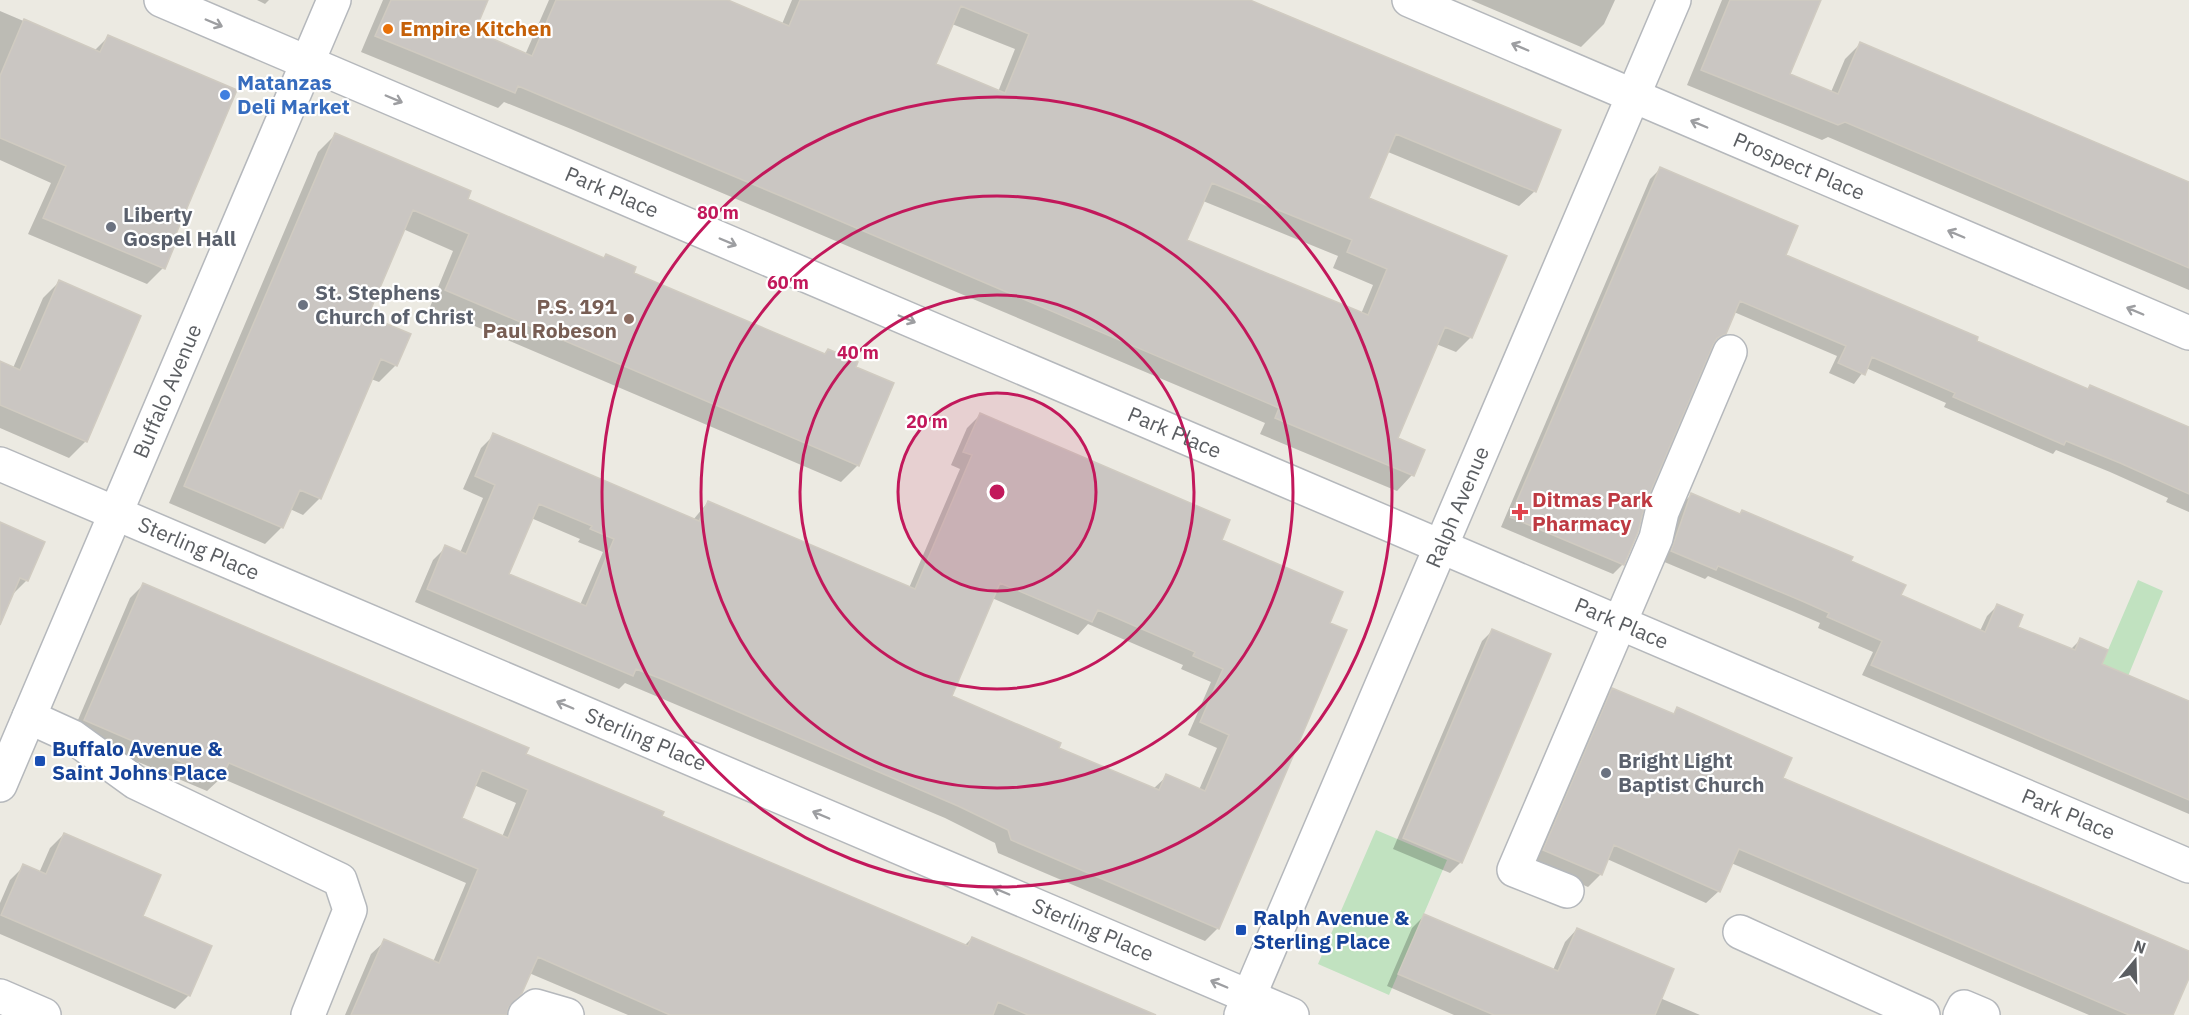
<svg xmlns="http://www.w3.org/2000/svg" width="2189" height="1015" font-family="'IBM Plex Sans',sans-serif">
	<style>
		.green { fill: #c1e2c0 }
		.shadow { fill: #0003; fill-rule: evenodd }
		.building { fill: #cac6c2; stroke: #d0cbc1; stroke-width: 1.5; fill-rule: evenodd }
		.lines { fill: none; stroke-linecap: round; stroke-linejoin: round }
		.minor-casing { stroke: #b5b8bc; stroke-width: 36 }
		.minor { stroke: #fff; stroke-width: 33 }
		.oneway { stroke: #9d9ea1 }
		.ring { fill: none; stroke: #c2185b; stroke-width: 3 }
		.food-dot { fill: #e8710a; stroke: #fff; stroke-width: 2 }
		.shop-dot { fill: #3f7fe0; stroke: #fff; stroke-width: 2 }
		.worship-dot { fill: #6b7280; stroke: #fff; stroke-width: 2 }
		.education-dot { fill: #8d6e63; stroke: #fff; stroke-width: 2 }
		.health-dot { fill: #e0444e; stroke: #fff; stroke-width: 2 }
		.transit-dot { fill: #1a4fb4; stroke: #fff; stroke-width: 2 }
		.labels { text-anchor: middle; stroke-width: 4.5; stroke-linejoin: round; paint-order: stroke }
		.food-label { font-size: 21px; font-weight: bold; fill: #c56008; stroke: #fff; text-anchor: start }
		.shop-label { font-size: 21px; font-weight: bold; fill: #366cbe; stroke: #fff; text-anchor: start }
		.street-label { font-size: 21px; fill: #5b5e62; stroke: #fff }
		.worship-label { font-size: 21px; font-weight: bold; fill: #5b616d; stroke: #fff; text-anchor: start }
		.education-label { font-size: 21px; font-weight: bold; fill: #785e54; stroke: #fff; text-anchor: end }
		.health-label { font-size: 21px; font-weight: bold; fill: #be3a42; stroke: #fff; text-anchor: start }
		.transit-label { font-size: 21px; font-weight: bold; fill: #164399; stroke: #fff; text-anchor: start }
		.centre { fill: #c2185b; stroke: #fff; stroke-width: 3 }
		.ring-label { font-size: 18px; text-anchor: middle; font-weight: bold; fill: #c2185b; stroke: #fff; stroke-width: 4.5; stroke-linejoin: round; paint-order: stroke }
	</style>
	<rect width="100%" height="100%" fill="#eceae2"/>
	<path class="green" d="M2138,580L2163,591L2094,759L2066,748Z
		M1376,830L1447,860L1389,995L1318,964Z"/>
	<path class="shadow" d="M257,0H269L265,4Z
		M383,0H487L473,32L525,55L549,0H724L782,24L792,0H1250L1535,191L1519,206L1388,152L1367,199L1471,337L1456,352L1436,344L1396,439L1423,450L1412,475L1397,491L1260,434L1265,423L1195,393L571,129L504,102L498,108L361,52ZM952,24L1015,49L998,92L934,65ZM1203,201L1338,256L1333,268L1373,285L1361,314L1185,241Z
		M1471,0H1615L1604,24L1581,47Z
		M1722,0H1819L1788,74L1831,92L1845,59L1860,44L2189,183V290L1828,137L1822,140L1687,85Z
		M0,11L94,51L108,37L174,234L163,268L147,284L28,234L51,183L0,160Z
		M335,135L466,200L632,274L824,355L828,351L854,368L858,465L841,482L430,307L453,251L403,229L366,316L396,365L379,382L371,379L320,498L303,515L290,509L282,527L265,544L169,503L318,152Z
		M1660,169L1784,256L2087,390L2090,386L2189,429V512L2166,502L2168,498L2110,472L2056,450L2053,454L1944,407L1946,403L1866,368L1854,384L1829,373L1837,356L1734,312L1724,333L1712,344L1643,504L1623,564L1613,574L1501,527L1650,179Z
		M59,282L139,317L85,442L69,458L0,428V363L13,368L43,298Z
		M980,415L1220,541L1328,624L1218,928L1205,941L998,853L995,843L945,818L625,683L619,689L415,602L433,560L446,547L460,553L483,498L463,489L481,448L494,435L693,520L708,502L909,588L960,469L951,465L967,428ZM531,518L580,539L578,542L603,552L580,605L507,575ZM992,598L1078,635L1088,624L1183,665L1181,669L1211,682L1188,735L1217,748L1199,790L1167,776L1153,789L1057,749L950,697Z
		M1691,495L1849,562L1899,596L1980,631L1987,616L1997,606L2016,628L2070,650L2080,640L2100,664L2189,720V814L1862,675L1873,652L1818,628L1820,623L1792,611L1708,576L1705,579L1662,561L1681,505Z
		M0,525L27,580L11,596L0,621Z
		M143,585L660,817L964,946L972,938L1152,1015H628L529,973L506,1007L507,1015H345L371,954L385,941L433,962L466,883L221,778L207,791L72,734L130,598ZM474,785L516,803L502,837L460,819Z
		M1492,631L1461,862L1450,873L1393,849L1482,641Z
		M1613,689L1672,715L1678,709L1781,778L2189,952V975L2172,1015H2089L1731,863L1719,891L1706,903L1607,859L1600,875L1588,887L1532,863L1600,702Z
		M64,834L141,917L210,946L188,996L175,1009L0,934V903L10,880L24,866L39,873L50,848Z
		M1424,916L1553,970L1565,942L1577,929L1660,998L1700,1015H1454L1387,986L1412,928Z"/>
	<path class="building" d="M391,0H488L475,31L532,56L556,0H728L789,26L800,0H1250L1561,130L1536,192L1396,134L1369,198L1507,256L1472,338L1445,327L1398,438L1425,450L1414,476L1275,418L1279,408L800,204L518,86L515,93L375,36ZM961,6L1029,34L1005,93L936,64ZM1212,183L1352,240L1347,252L1387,269L1368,315L1187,240Z
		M1730,0H1821L1790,74L1838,94L1860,42L2189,182V268L1845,122L1838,125L1701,70Z
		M24,19L100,52L108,35L237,90L176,234L179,235L165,269L43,218L66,166L0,138V76Z
		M335,133L471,191L468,199L604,258L606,254L636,267L634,273L825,354L828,349L858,362L856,367L894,383L859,466L445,290L469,234L413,210L368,316L411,334L397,366L381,359L321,499L300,490L283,528L184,486Z
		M1660,167L1798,226L1786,255L1978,337L1977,341L2088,389L2090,385L2189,427V494L2120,463L2066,441L2064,445L1953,397L1955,393L1872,357L1865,375L1838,363L1846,346L1740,301L1726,334L1717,338L1713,345L1645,505L1638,532L1624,565L1510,517Z
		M59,280L141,316L87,442L0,405V361L20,370Z
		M980,413L1230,520L1222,540L1343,592L1330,623L1347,630L1219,929L1011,840L1008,830L958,806L664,680L636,669L633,676L427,589L445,545L466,554L495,485L475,476L493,433L699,521L708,501L915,589L972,455L963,452ZM539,504L592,526L590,529L614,539L586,606L509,574ZM1000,583L1092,622L1098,610L1195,652L1193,656L1223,669L1200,722L1229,735L1205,791L1166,774L1159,790L1059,748L1061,743L952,696Z
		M1691,493L1740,514L1742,510L1853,557L1851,561L1906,585L1901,595L1985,632L1997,604L2023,615L2018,627L2075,650L2080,638L2108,650L2102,664L2189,701V800L1871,665L1882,641L1827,617L1829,613L1802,601L1718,566L1716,570L1671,551Z
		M0,522L45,542L28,581L20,578L0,625Z
		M143,583L529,748L526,754L664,812L662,816L746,852L968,946L972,937L1156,1015H1028L998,1002L993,1015H670L538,957L522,993L508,1008L507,1015H351L384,939L439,963L478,869L229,763L221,779L84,720ZM482,770L528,790L508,838L462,818Z
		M1492,629L1551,654L1462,863L1403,838Z
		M1612,688L1674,714L1677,707L1792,758L1783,778L2189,951V978L2173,1015H2129L1739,849L1720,892L1614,845L1602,875L1543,850Z
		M64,833L161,875L143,916L212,946L190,996L1,915L23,864L46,874Z
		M1424,914L1558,971L1577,928L1674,969L1655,1015H1494L1398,974Z"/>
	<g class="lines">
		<g class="minor-casing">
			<g id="minor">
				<path id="s1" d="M161,0L2189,866"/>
				<path id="s2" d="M1409,0L2189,333"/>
				<path id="s3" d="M0,464L1292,1015"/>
				<path d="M29,717L73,737L135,782L340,880L350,910L308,1015"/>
				<path id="s4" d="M0,785L334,0"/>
				<path d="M1567,891L1514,870L1656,538L1662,512L1730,352"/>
				<path d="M1740,932L1923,1015"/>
				<path d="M0,996L44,1015"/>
				<path d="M525,1015L536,1006L567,1015"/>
				<path id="s5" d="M1241,1015L1674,0"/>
				<path d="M1960,1015L1964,1007L1983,1015"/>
			</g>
		</g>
		<use href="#minor" class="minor"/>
	</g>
	<defs><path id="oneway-shaft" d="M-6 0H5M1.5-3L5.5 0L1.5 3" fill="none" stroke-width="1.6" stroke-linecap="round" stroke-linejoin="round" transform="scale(1.5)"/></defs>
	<g class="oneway">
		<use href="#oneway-shaft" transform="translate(214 23) rotate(23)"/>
		<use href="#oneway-shaft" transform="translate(1520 47) rotate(-157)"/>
		<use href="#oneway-shaft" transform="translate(394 99) rotate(23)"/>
		<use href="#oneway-shaft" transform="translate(1699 124) rotate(-157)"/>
		<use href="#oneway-shaft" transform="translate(1956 234) rotate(-157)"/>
		<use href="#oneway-shaft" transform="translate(728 242) rotate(23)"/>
		<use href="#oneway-shaft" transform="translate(2135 311) rotate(-157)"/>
		<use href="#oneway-shaft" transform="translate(907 319) rotate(23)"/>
		<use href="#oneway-shaft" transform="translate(565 705) rotate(-157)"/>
		<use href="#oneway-shaft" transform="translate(821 815) rotate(-157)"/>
		<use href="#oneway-shaft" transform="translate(1001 891) rotate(-157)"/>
		<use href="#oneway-shaft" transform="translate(1219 984) rotate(-157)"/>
	</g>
	<circle cx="997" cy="492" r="99" fill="#c2185b" fill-opacity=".12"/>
	<g class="ring">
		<circle cx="997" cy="492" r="99"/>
		<circle cx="997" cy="492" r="197"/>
		<circle cx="997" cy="492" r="296"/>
		<circle cx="997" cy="492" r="395"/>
	</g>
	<circle class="food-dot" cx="388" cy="29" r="6"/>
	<circle class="shop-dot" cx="225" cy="95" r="6"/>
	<g class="worship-dot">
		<circle cx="111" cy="227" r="6"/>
		<circle cx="303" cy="305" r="6"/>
		<circle cx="1606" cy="773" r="6"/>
	</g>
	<circle class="education-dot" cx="629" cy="319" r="6"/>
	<path class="health-dot" d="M1517 503h6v6h6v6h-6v6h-6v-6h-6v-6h6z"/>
	<g class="transit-dot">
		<rect x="34" y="755" width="12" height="12" rx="3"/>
		<rect x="1235" y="924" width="12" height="12" rx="3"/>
	</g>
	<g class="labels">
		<g class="food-label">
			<text x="400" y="36">Empire Kitchen</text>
		</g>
		<g class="shop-label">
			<text x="237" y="90">Matanzas<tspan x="237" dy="24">Deli Market</tspan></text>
		</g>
		<g class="street-label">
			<text dy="7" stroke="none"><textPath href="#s2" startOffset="424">Prospect Place</textPath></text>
			<text dy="7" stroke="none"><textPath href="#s1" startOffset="490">Park Place</textPath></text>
			<text dy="7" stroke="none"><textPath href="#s4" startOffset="428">Buffalo Avenue</textPath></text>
			<text dy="7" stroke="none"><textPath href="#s1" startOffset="1102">Park Place</textPath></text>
			<text dy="7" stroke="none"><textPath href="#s5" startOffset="552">Ralph Avenue</textPath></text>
			<text dy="7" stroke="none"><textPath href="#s3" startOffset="216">Sterling Place</textPath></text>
			<text dy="7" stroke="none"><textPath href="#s1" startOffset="1588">Park Place</textPath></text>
			<text dy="7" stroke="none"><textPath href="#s3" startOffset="702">Sterling Place</textPath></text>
			<text dy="7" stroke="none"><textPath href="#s1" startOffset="2074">Park Place</textPath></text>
			<text dy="7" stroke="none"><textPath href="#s3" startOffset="1188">Sterling Place</textPath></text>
		</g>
		<g class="worship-label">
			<text x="123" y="222">Liberty<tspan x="123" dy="24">Gospel Hall</tspan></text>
			<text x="315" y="300">St. Stephens<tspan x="315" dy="24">Church of Christ</tspan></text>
			<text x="1618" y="768">Bright Light<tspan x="1618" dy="24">Baptist Church</tspan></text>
		</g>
		<g class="education-label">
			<text x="617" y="314">P.S. 191<tspan x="617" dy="24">Paul Robeson</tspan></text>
		</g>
		<g class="health-label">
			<text x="1532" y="507">Ditmas Park<tspan x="1532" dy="24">Pharmacy</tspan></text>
		</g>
		<g class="transit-label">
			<text x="52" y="756">Buffalo Avenue &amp;<tspan x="52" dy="24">Saint Johns Place</tspan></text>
			<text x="1253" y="925">Ralph Avenue &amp;<tspan x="1253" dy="24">Sterling Place</tspan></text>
		</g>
	</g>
	<circle cx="997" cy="492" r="9" class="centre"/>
	<g class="ring-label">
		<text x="718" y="219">80 m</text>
		<text x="788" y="289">60 m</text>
		<text x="858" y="359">40 m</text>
		<text x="927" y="428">20 m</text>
	</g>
	<g transform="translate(2135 961) rotate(19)" stroke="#ffffff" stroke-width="4.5" paint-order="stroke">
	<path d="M0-4.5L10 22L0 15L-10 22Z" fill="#5b5e62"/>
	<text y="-9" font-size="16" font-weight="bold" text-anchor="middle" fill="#5b5e62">N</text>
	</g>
</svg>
